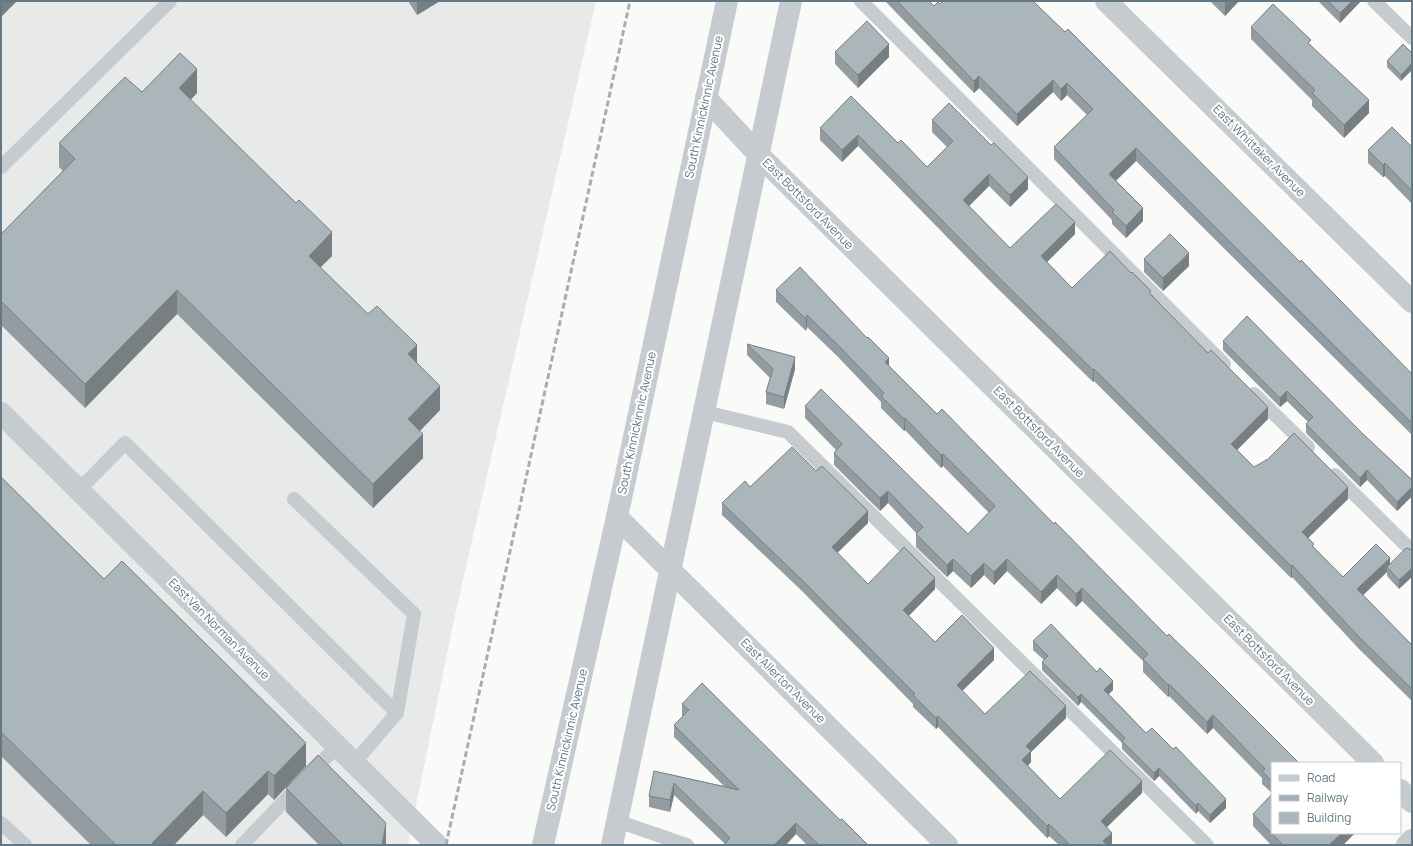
<svg xmlns="http://www.w3.org/2000/svg" width="1413" height="846" font-family="Manrope,sans-serif">
	<style>
		.built { fill: #e8eae9 }
		.lines { fill: none; stroke-linecap: round; stroke-linejoin: round }
		.service { stroke: #c5cbce; stroke-width: 14 }
		.minor { stroke: #c5cbce; stroke-width: 22 }
		.tertiary { stroke: #c5cbce; stroke-width: 22 }
		.rail { stroke: #a6aeb3; stroke-width: 3; stroke-dasharray: 6 3; stroke-linecap: butt }
		.wall { fill: #939da1 }
		.shaded-wall { fill: #787f83 }
		.building { fill: #abb6bb; stroke: #787f83 }
		.labels { text-anchor: middle; stroke-width: 4; stroke-linejoin: round; paint-order: stroke }
		.street-label { font-size: 12px; fill: #637884; stroke: #fff }
	</style>
	<rect width="100%" height="100%" fill="#fafaf8"/>
	<path class="built" d="M1,1H596L455,615L408,845H1Z"/>
	<g class="lines">
		<path class="service" d="M861,1L1224,364
			M1374,1L1412,38
			M1,167L170,1
			M1254,394L1308,447
			M705,412L788,432L1207,845
			M1335,475L1412,551
			M79,490L125,443L397,713L354,763
			M294,499L414,614L397,713
			M617,821L687,845
			M1,823L25,845
			M242,845L337,746"/>
		<path class="minor" d="M1106,1L1412,302
			M706,98L758,154L1373,763
			M1,413L437,845
			M617,517L947,845
			M1400,790L1412,802
			M612,845L791,1
			M1407,845L1412,840"/>
		<path class="tertiary" d="M543,845L617,517L727,1"/>
		<path class="rail" d="M446,845L630,1"/>
	</g>
	<path class="wall" d="M408,1H440L417,15Z
		M885,1H929L934,6L940,4L1033,1L1412,374V435L1136,161L1116,181L1143,221L1126,238L1112,224V220L1054,159V147L1087,115L1067,95L1061,101L1053,92L1017,126L979,88L974,93Z
		M1210,1H1239L1225,16Z
		M1318,1H1361L1340,23Z
		M1251,27L1311,45L1369,113L1344,138L1312,106V100L1251,39Z
		M1403,44L1401,81L1387,67V61Z
		M835,52L889,57L858,88L835,64Z
		M142,92L197,93L190,100L332,256L320,267L417,362L440,410L420,431L423,458L373,508L177,314L85,408L1,325V234L63,171L59,167V143Z
		M851,96L898,143L927,167L947,147L932,132V120L1028,189L1010,207L989,186L969,206L1010,248L1075,234L1047,262L1072,288L1151,294L1268,419L1237,450L1254,467L1348,499L1308,538L1314,547L1343,577L1390,565L1406,548L1399,589L1387,576V572L1363,595L1412,645V701L1359,649L1292,577L1291,578L1094,381L1093,382L989,280L858,146L842,162L820,140V128Z
		M1412,147V204L1385,176L1383,177L1368,163V150Z
		M1144,259L1189,266L1163,291L1144,272Z
		M776,290L889,366L1272,763V793L1262,784V778L1213,728L1207,734L1169,696L1168,697L1143,672V661L1082,601L1076,607L1057,588L1041,604L1007,571L994,585L984,575L971,588L953,571L947,577L916,547V534H917L888,503L880,511L834,465V453L836,450L805,418V406L968,534L989,513L943,466L941,468L905,430L904,431L881,408V402L838,357L807,327L806,331L776,302Z
		M1223,341L1362,433L1412,480V496L1397,511L1367,480L1360,487L1306,433V424L1308,422L1287,401L1280,407L1223,350Z
		M747,344L795,369L784,409L766,404V392L770,378L747,355Z
		M816,471L868,523L837,553L868,584L935,589L908,616L935,642L994,660L962,691L985,714L1066,718L1031,752V762L1028,766L1060,799L1142,793L1106,827L1112,844L1111,845H1059L1049,836L1047,838L938,727L936,729L913,707V704L803,592L722,515V503L750,487Z
		M1,477L104,579L306,766L274,800L268,794L226,837L203,815L174,845H91L1,756Z
		M1033,641L1113,690L1109,694L1146,733L1226,808L1210,823L1198,811L1196,814L1159,776L1154,781L1122,749V743L1081,702L1078,706L1042,670V662L1044,660L1033,650Z
		M682,704L840,820L868,845H807L796,834L725,844L674,795L670,812L649,807V796L654,771L724,786L674,737V725L683,716H682Z
		M286,788L386,845H319L286,812Z
		M1253,814L1272,833H1355L1343,845H1271L1253,826Z"/>
	<path class="shaded-wall" d="M1,1H17L1,17Z
		M417,1H440L417,15Z
		M1227,1H1239L1225,16V3Z
		M1352,1H1361L1340,23V13Z
		M889,44V57L858,88V75Z
		M1412,63V70L1401,81V75Z
		M197,69V93L179,112V88Z
		M979,76V88L974,93V81Z
		M1053,80V92L1017,126V114Z
		M1067,83V95L1061,101V89Z
		M1369,100V113L1344,138V125Z
		M858,135V146L842,162V150Z
		M1136,148V161L1109,187V174Z
		M1385,163V176L1383,177V165Z
		M989,174V186L963,212V200Z
		M1028,177V189L1010,207V195Z
		M1143,208V221L1126,238V226Z
		M1075,222V234L1041,268V256Z
		M332,232V256L309,279V256Z
		M1189,253V266L1163,291V278Z
		M177,290V314L85,408V384Z
		M807,315V327L806,331V319Z
		M417,345V369L408,354Z
		M795,357V369L784,409V397Z
		M889,358V371L885,362Z
		M1094,369V381L1093,382V370Z
		M440,386V410L408,443V419Z
		M1287,391V401L1280,407V398Z
		M1268,407V419L1231,456V444Z
		M905,418V430L904,431V419Z
		M423,434V458L373,508V484Z
		M943,454V466L941,468V455Z
		M1367,470V480L1360,487V478Z
		M1348,487V499L1302,544V532Z
		M1412,487V496L1397,511V502Z
		M888,491V503L880,511V498Z
		M868,511V523L832,558V547Z
		M1390,558V570L1387,567V572L1357,601V589Z
		M953,559V571L947,577V565Z
		M1007,559V571L994,585V572Z
		M984,563V575L971,588V576Z
		M1292,565V577L1291,578V566Z
		M1412,568V577L1399,589V580Z
		M1057,575V588L1041,604V592Z
		M935,578V589L903,622V610Z
		M1082,588V601L1076,607V594Z
		M994,648V660L957,696V685Z
		M1113,681V690L1104,698V690Z
		M1169,684V696L1168,697V685Z
		M1081,694V702L1078,706V697Z
		M1066,706V718L1031,752V762L1022,771V760L1026,746Z
		M1213,715V728L1207,734V722Z
		M938,716V727L936,729V718Z
		M306,743V766L274,800V776Z
		M1159,768V776L1154,781V773Z
		M268,771V794L226,837V813Z
		M1142,781V793L1101,833V821Z
		M674,783V795L670,812V800Z
		M203,791V815L174,845H152V843Z
		M1226,799V808L1210,823V815Z
		M1198,803V811L1196,814V806Z
		M386,823V845H382Z
		M796,823V834L786,845H774Z
		M1049,824V836L1047,838V826Z
		M1112,833V844L1111,845H1103V841Z
		M1342,833H1355L1343,845H1329Z"/>
	<path class="building" d="M897,1H929L934,6L938,2L940,4L943,1H1033L1065,32L1068,29L1300,262L1301,260L1412,374V423L1136,148L1109,174L1143,208L1126,226L1112,212L1114,210L1054,147L1093,109L1067,83L1061,89L1053,80L1017,114L979,76L974,81Z
		M1328,1H1352L1340,13Z
		M1273,4L1311,40L1308,43L1369,100L1344,125L1312,93L1315,90L1251,27Z
		M867,21L889,44L858,75L835,52Z
		M1403,44L1412,53V63L1401,75L1387,61Z
		M180,53L197,69L179,88L296,203L299,200L332,232L309,256L368,314L377,306L417,345L408,354L440,386L408,419L423,434L373,484L177,290L85,384L1,301V234L75,159L59,143L125,77L142,92Z
		M851,96L898,143L901,140L927,167L953,141L932,120L949,103L991,145L994,143L1028,177L1010,195L989,174L963,200L1010,248L1056,204L1075,222L1041,256L1072,288L1110,251L1131,273L1132,272L1151,291L1149,292L1154,298L1208,353L1211,350L1268,407L1231,444L1254,467L1268,459L1294,433L1348,487L1302,532L1314,544L1312,546L1343,577L1376,544L1390,558L1357,589L1412,645V689L1359,637L1292,565L1291,566L1094,369L1093,370L989,268L858,135L842,150L820,128Z
		M1392,127L1412,147V191L1385,163L1383,165L1368,150Z
		M1170,234L1189,253L1163,278L1144,259Z
		M800,267L867,338L868,337L889,358L885,362L937,414L942,409L1054,524L1055,522L1167,636L1169,634L1207,671L1299,763H1272V781L1262,771L1265,769L1213,715L1207,722L1169,684L1168,685L1143,659L1148,654L1082,588L1076,594L1057,575L1041,592L1007,559L994,572L984,563L971,576L953,559L947,565L916,534L923,527L888,491L880,498L834,453L842,444L805,406L821,389L968,534L995,506L943,454L941,455L905,418L904,419L881,396L884,393L838,345L807,315L806,319L776,290Z
		M1247,316L1362,433L1412,480V487L1397,502L1367,470L1360,478L1306,424L1313,417L1287,391L1280,398L1223,341Z
		M747,344L795,357L784,397L766,392L773,369Z
		M792,447L816,471L822,466L868,511L832,547L868,584L904,547L935,578L903,610L935,642L962,615L994,648L957,685L985,714L1030,671L1066,706L1026,746L1031,751L1022,760L1060,799L1110,750L1142,781L1101,821L1112,833L1103,841L1107,845H1070L1049,824L1047,826L938,716L936,718L913,695L915,694L803,581L722,503L745,481L750,487Z
		M1,477L104,579L122,561L306,743L274,776L268,771L226,813L203,791L152,843L155,845H116L1,732Z
		M1406,548L1412,550V568L1399,580L1387,567Z
		M1051,624L1097,672L1100,668L1113,681L1104,690L1146,733L1152,728L1173,749L1176,747L1226,799L1210,815L1198,803L1196,806L1159,768L1154,773L1122,741L1125,738L1081,694L1078,697L1042,662L1048,656L1033,641Z
		M702,683L840,820L842,819L868,845H819L796,823L774,845H724L730,838L674,783L670,800L649,796L654,771L739,790L674,725L689,710L682,704Z
		M318,755L386,823L382,845H343L286,788Z
		M1272,794V833H1342L1329,845H1283L1253,814Z"/>
	<g class="labels">
		<g class="street-label">
			<text transform="translate(704 107) rotate(-78)" y="4">South Kinnickinnic Avenue</text>
			<text transform="translate(1259 151) rotate(45)" y="4">East Whittaker Avenue</text>
			<text transform="translate(808 204) rotate(45)" y="4">East Bottsford Avenue</text>
			<text transform="translate(637 423) rotate(-78)" y="4">South Kinnickinnic Avenue</text>
			<text transform="translate(1039 432) rotate(45)" y="4">East Bottsford Avenue</text>
			<text transform="translate(219 629) rotate(45)" y="4">East Van Norman Avenue</text>
			<text transform="translate(1269 660) rotate(45)" y="4">East Bottsford Avenue</text>
			<text transform="translate(783 681) rotate(45)" y="4">East Allerton Avenue</text>
			<text transform="translate(567 740) rotate(-77)" y="4">South Kinnickinnic Avenue</text>
		</g>
	</g>
	<rect width="1413" height="846" fill="none" stroke="#637884" stroke-width="4"/>
	<rect x="1271" y="762" width="130" height="72" fill="#ffffff" stroke="#c1c9ce"/>
	<rect x="1279" y="775" width="20" height="6" fill="#c5cbce" stroke="#c1c9ce"/>
	<text x="1307" y="782" font-size="12" fill="#637884">Road</text>
	<rect x="1279" y="795" width="20" height="6" fill="#a6aeb3" stroke="#c1c9ce"/>
	<text x="1307" y="802" font-size="12" fill="#637884">Railway</text>
	<rect x="1279" y="812" width="20" height="12" fill="#abb6bb" stroke="#c1c9ce"/>
	<text x="1307" y="822" font-size="12" fill="#637884">Building</text>
</svg>
